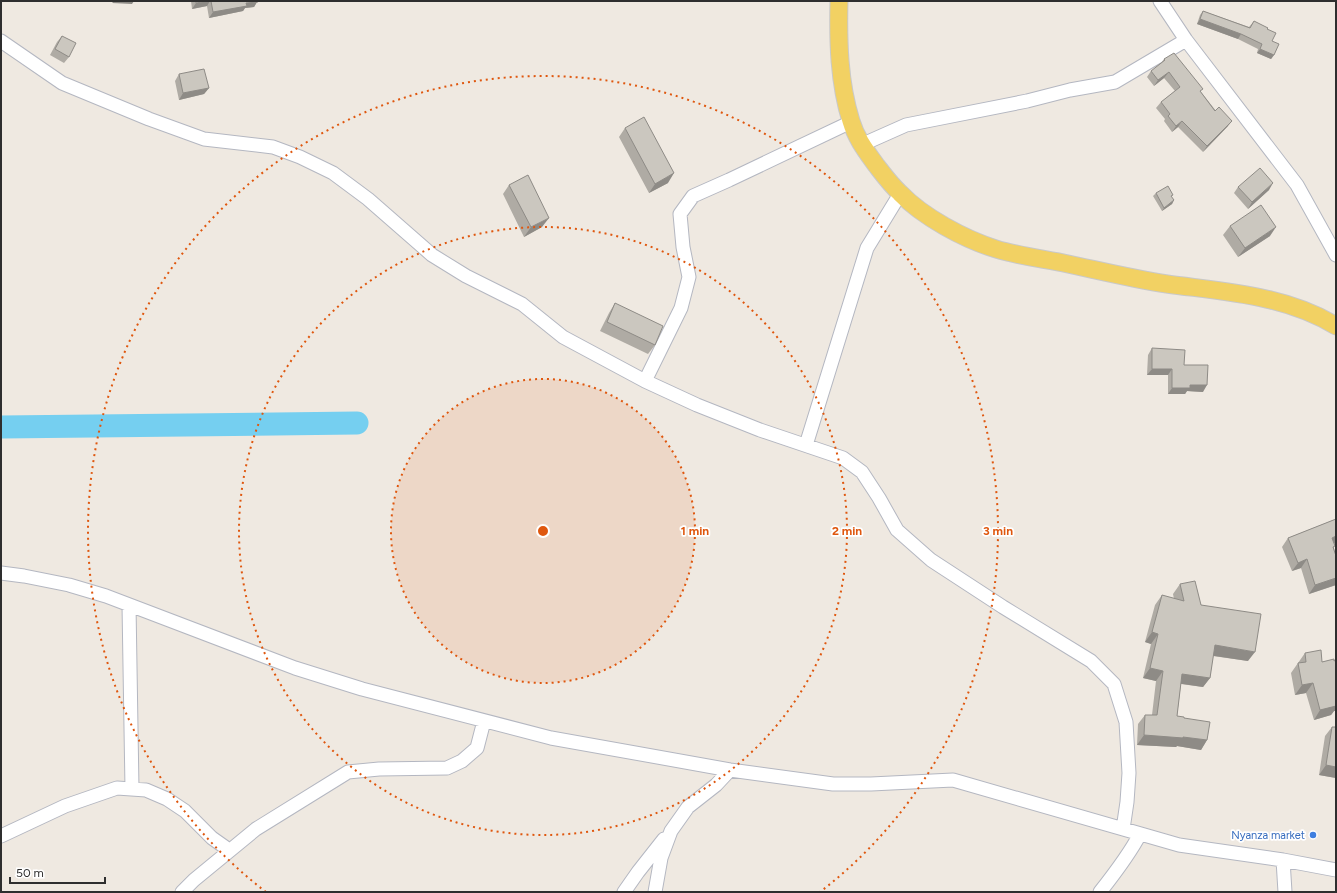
<svg xmlns="http://www.w3.org/2000/svg" width="1337" height="893" font-family="Figtree,sans-serif">
	<style>
		.lines { fill: none; stroke-linecap: round; stroke-linejoin: round }
		.river { stroke: #75cff0; stroke-width: 23 }
		.minor-casing { stroke: #b4b7c1; stroke-width: 15 }
		.major-casing { stroke: #c9c9c9; stroke-width: 19 }
		.minor { stroke: #fff; stroke-width: 13 }
		.major { stroke: #f2d163; stroke-width: 17 }
		.wall { fill: #afaba4 }
		.shaded-wall { fill: #8e8b86 }
		.building { fill: #cbc7bf; stroke: #8e8b86 }
		.ring { fill: none; stroke: #df570e; stroke-width: 2; stroke-dasharray: 2 4 }
		.shop-dot { fill: #3f7fe0; stroke: #fff; stroke-width: 1.5 }
		.labels { text-anchor: middle; stroke-width: 3.5; stroke-linejoin: round; paint-order: stroke }
		.shop-label { font-size: 11px; fill: #366cbe; stroke: #fff; text-anchor: end }
		.centre { fill: #df570e; stroke: #fff; stroke-width: 2 }
		.ring-label { font-size: 12px; text-anchor: middle; font-weight: bold; fill: #df570e; stroke: #fff; stroke-width: 3.5; stroke-linejoin: round; paint-order: stroke }
	</style>
	<rect width="100%" height="100%" fill="#efe9e1"/>
	<g class="lines">
		<path class="river" d="M1,427L357,423"/>
		<g class="minor-casing">
			<path id="minor" d="M1160,1L1186,40L1297,185L1336,255
				M1,41L62,83L149,119L204,139L273,147L300,157L333,173L368,199L432,255L466,276L522,304L563,337L645,381L697,405L760,430L843,458L862,472L879,498L897,530L931,560L1003,607L1091,661L1114,684L1126,722L1129,773L1127,802L1123,829
				M861,145L906,125L1027,101L1070,90L1115,82L1186,40
				M645,381L681,308L689,277L683,247L680,214L693,196L729,180L851,122
				M806,445L867,248L900,194
				M1,573L24,576L69,585L106,596L295,668L362,689L551,738L730,770L833,784H871L953,780L1179,845L1283,860L1336,870
				M129,605L132,789
				M1,836L65,806L117,788L146,790L167,799L185,811L212,838L229,850
				M1283,860L1285,892
				M182,892L194,880L256,829L348,772L379,769L447,768L462,761L477,748L484,721
				M624,892L638,872L664,839
				M655,892L661,858L671,831L688,807L716,785L730,770
				M1100,892C1115,873 1129,855 1140,834"/>
		</g>
		<g class="major-casing">
			<path id="major" d="M839,1C838,41 839,83 851,121C856,138 866,151 876,165C883,174 891,185 900,193C923,217 964,239 996,249C1019,256 1044,259 1068,264C1101,271 1134,279 1167,284C1225,292 1285,295 1336,326"/>
		</g>
		<use href="#minor" class="minor"/>
		<use href="#major" class="major"/>
	</g>
	<path class="wall" d="M191,1H262L257,2L254,7L245,8L243,11L209,18L207,6L192,9Z
		M1203,11L1249,27L1254,21L1267,29L1272,41L1274,55L1271,59L1257,53L1258,49L1238,39L1197,24L1200,15Z
		M62,36L69,57L64,63L50,55L57,42Z
		M1164,59L1201,92L1228,126L1203,152L1178,127L1172,132L1164,121L1165,119L1156,108L1161,102L1175,91L1164,78L1154,86L1147,77L1151,71L1161,63Z
		M179,74L209,88L204,94L179,100L175,81Z
		M625,128L668,183L649,193L619,137Z
		M509,185L542,227L524,237L503,194Z
		M1238,187L1269,190L1248,209L1234,193Z
		M1156,193L1174,200L1172,204L1162,211L1153,196Z
		M1230,226L1270,236L1238,257L1223,235Z
		M615,303L655,345L648,354L600,331L609,313Z
		M1152,348L1184,365L1203,392L1187,391L1185,394H1168V375H1147L1148,355Z
		M1336,519V543L1334,544V548L1336,556V585L1309,594L1301,568L1292,571L1282,547L1288,538Z
		M1180,584L1201,605L1248,661L1213,656L1210,678L1203,687L1181,684L1177,716L1184,718L1207,740L1201,750L1177,746L1176,747L1137,745L1138,724L1145,715H1152L1156,681L1143,678L1151,644L1145,642L1155,605L1162,595L1174,599L1173,594Z
		M1305,653L1322,662L1336,660V711H1334L1331,715L1314,720L1306,693L1295,695L1291,673Z
		M1332,727H1336V778L1319,775L1325,736Z"/>
	<path class="shaded-wall" d="M114,1H134L132,4L112,3Z
		M208,1H210L207,6L192,9L196,3Z
		M255,1H262L257,2L254,7L245,8L243,11L209,18L213,12Z
		M1200,19L1241,34L1238,39L1197,24Z
		M1260,49L1274,55L1271,59L1257,53Z
		M1169,72L1164,78L1154,86L1158,80Z
		M209,88L204,94L179,100L183,93Z
		M1182,121L1178,127L1172,132L1176,126Z
		M1232,121L1228,126L1203,152L1207,146Z
		M674,173L668,183L649,193L655,184Z
		M1273,183L1269,190L1248,209L1252,202Z
		M1174,200L1172,204L1162,211L1164,208Z
		M549,218L542,227L524,237L531,227Z
		M1276,227L1270,236L1238,257L1245,248Z
		M1152,369H1172L1168,375H1147Z
		M1190,385H1207L1203,392L1187,391L1185,394H1168L1172,388Z
		M1336,536V543L1326,546L1332,538Z
		M1307,559L1301,568L1292,571L1298,563Z
		M1336,578V585L1309,594L1315,585Z
		M1152,632L1158,634L1151,644L1145,642Z
		M1215,645L1255,652L1248,661L1208,655Z
		M1150,668L1163,671L1156,681L1143,678Z
		M1182,674L1210,678L1203,687L1176,683Z
		M1313,683L1306,693L1295,695L1302,685Z
		M1336,704V711H1334L1331,715L1314,720L1320,710Z
		M1144,735L1183,737L1207,740L1201,750L1177,746L1176,747L1137,745Z
		M1326,765L1336,767V778L1319,775Z"/>
	<path class="building" d="M196,1H208L196,3Z
		M211,1H258V2L246,3L247,6L213,12Z
		M1203,11L1250,28L1254,21L1268,28L1267,29L1276,33L1272,41L1279,44L1274,55L1260,49L1262,44L1241,34L1200,19Z
		M62,36L76,43L69,57L55,49Z
		M1174,53L1203,89L1200,91L1215,111L1219,107L1232,121L1207,146L1182,121L1176,126L1168,116L1170,114L1161,102L1180,87L1169,72L1158,80L1151,71L1165,60L1164,59Z
		M204,69L209,88L183,93L179,74Z
		M644,117L674,173L655,184L625,128Z
		M1260,168L1273,183L1252,202L1238,187Z
		M528,175L549,218L531,227L509,185Z
		M1168,186L1173,195L1171,196L1174,200L1164,208L1156,193Z
		M1261,205L1276,227L1245,248L1230,226Z
		M615,303L663,326L655,345L607,322Z
		M1152,348L1185,350L1184,365H1208L1207,385H1190V388H1172V369H1152Z
		M1336,519V536L1332,538L1335,546L1333,547L1336,556V578L1315,585L1307,559L1298,563L1288,538Z
		M1195,581L1201,605L1261,614L1255,652L1215,645L1210,678L1182,674L1177,716L1184,717V718L1210,722L1207,740L1183,737V738L1144,735L1145,715H1157L1163,671L1150,668L1158,634L1152,632L1162,595L1184,601L1180,584Z
		M1321,650L1322,662L1334,659V661L1336,660V706L1320,710L1313,683L1302,685L1298,663L1306,662L1305,653Z
		M1332,727H1336V767L1326,765Z"/>
	<circle cx="543" cy="531" r="152" fill="#df570e" fill-opacity=".12"/>
	<g class="ring">
		<circle cx="543" cy="531" r="152"/>
		<circle cx="543" cy="531" r="304"/>
		<path d="M266 892A455 455 0 1 1 820 892"/>
	</g>
	<circle class="shop-dot" cx="1313" cy="835" r="4"/>
	<g class="labels">
		<g class="shop-label">
			<text x="1305" y="839">Nyanza market</text>
		</g>
	</g>
	<circle cx="543" cy="531" r="6" class="centre"/>
	<g class="ring-label">
		<text x="695" y="535">1 min</text>
		<text x="847" y="535">2 min</text>
		<text x="998" y="535">3 min</text>
	</g>
	<rect width="1337" height="893" fill="none" stroke="#2e2e2e" stroke-width="4"/>
	<path d="M10 877v6h95v-6" fill="none" stroke="#2e2e2e" stroke-width="2"/>
	<text x="16" y="877" font-size="12" fill="#2e2e2e" stroke="#ffffff" stroke-width="3" paint-order="stroke">50 m</text>
</svg>
